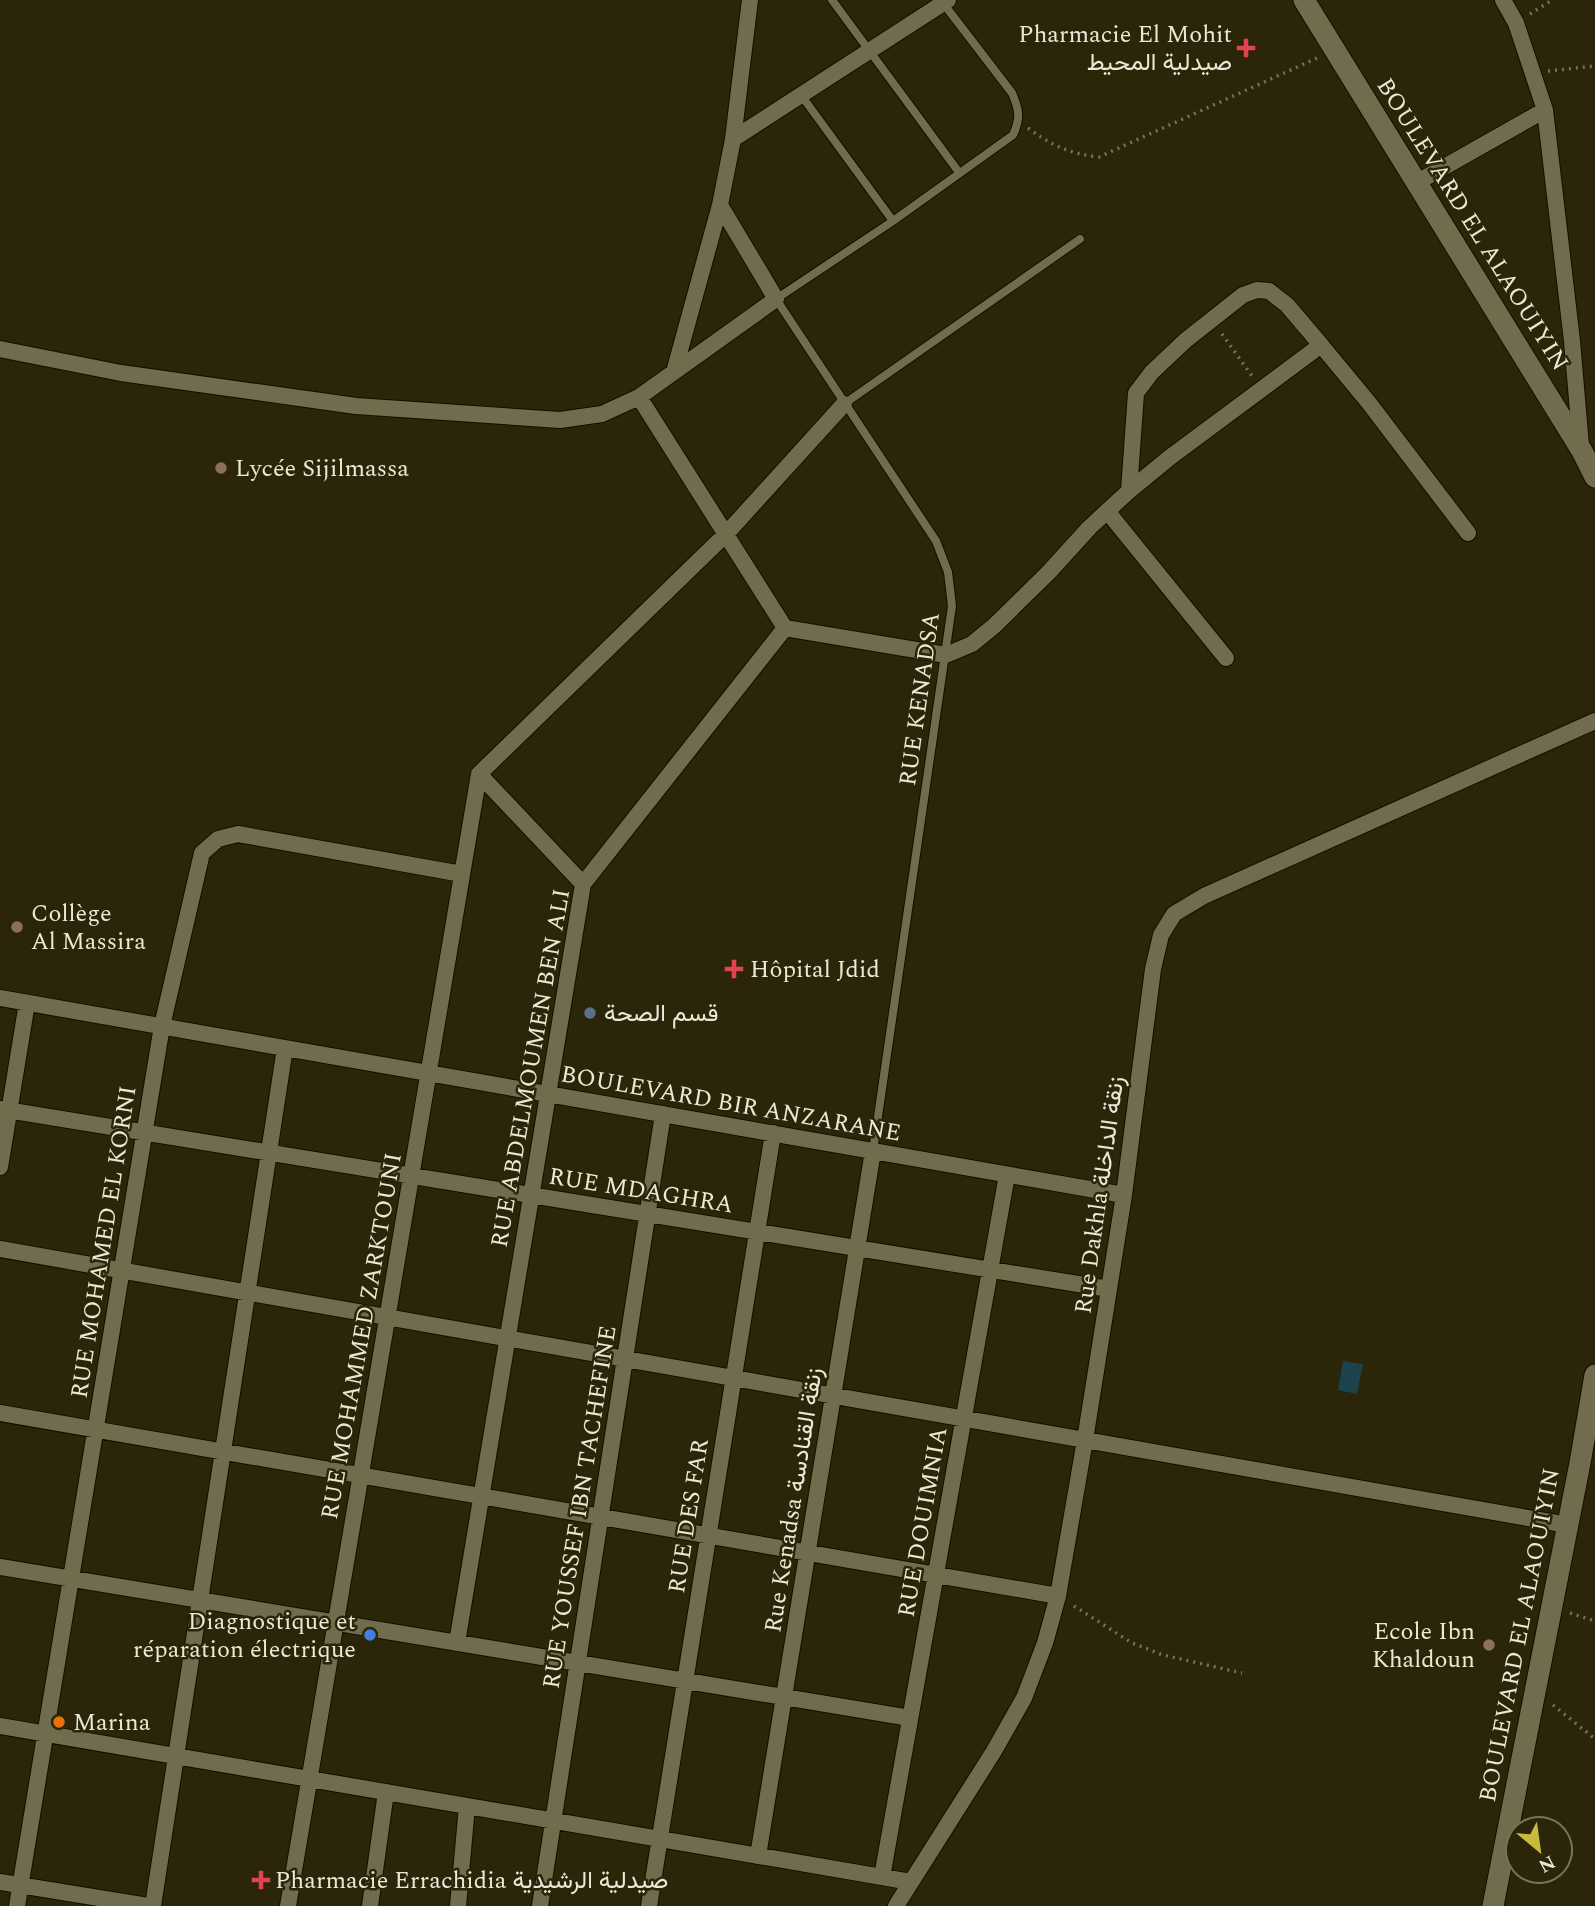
<svg xmlns="http://www.w3.org/2000/svg" width="1595" height="1906" font-family="Spectral,Vazirmatn,serif">
	<style>
		.water { fill: #1c424b }
		.lines { fill: none; stroke-linecap: round; stroke-linejoin: round }
		.lane-casing { stroke: #140e00; stroke-width: 10 }
		.street-casing { stroke: #140e00; stroke-width: 18 }
		.secondary-casing { stroke: #140e00; stroke-width: 23 }
		.path { stroke: #77725a; stroke-width: 3.5; stroke-dasharray: 2 5; stroke-linecap: butt }
		.lane { stroke: #726c4e; stroke-width: 8 }
		.street { stroke: #726c4e; stroke-width: 16 }
		.secondary { stroke: #726c4e; stroke-width: 21 }
		.health-dot { fill: #e0444e; stroke: #2b2609; stroke-width: 2.5 }
		.education-dot { fill: #8d6e63; stroke: #2b2609; stroke-width: 2.5 }
		.service-dot { fill: #5c6f8a; stroke: #2b2609; stroke-width: 2.5 }
		.shop-dot { fill: #3f7fe0; stroke: #2b2609; stroke-width: 2.5 }
		.food-dot { fill: #e8710a; stroke: #2b2609; stroke-width: 2.5 }
		.labels { text-anchor: middle; stroke-width: 5; stroke-linejoin: round; paint-order: stroke }
		.poi-label { font-size: 24px; fill: #ebe8d7; stroke: #2b2609; text-anchor: start }
		.street-label { font-size: 24px; fill: #ebe8d7; stroke: #2b2609 }
	</style>
	<rect width="100%" height="100%" fill="#2b2609"/>
	<path class="water" d="M1343,1361L1363,1364L1357,1394L1338,1390Z"/>
	<g class="lines">
		<g class="lane-casing">
			<path id="lane" d="M832,0L958,171
				M801,95L893,221
				M844,404L1080,239
				M873,1151L952,606L948,572L936,541L776,299L893,221L1013,135C1021,118 1019,109 1012,93L943,3"/>
		</g>
		<g class="street-casing">
			<path id="street" d="M1503,0L1516,23L1545,110L1572,341L1581,446
				M733,139L948,0
				M1416,183L1545,110
				M0,349L121,373L356,406L560,420L602,414L639,397L674,372L720,205
				M674,372L776,299L720,205L733,139L750,0
				M1129,491L1136,393L1152,372L1186,340L1243,295L1257,290L1269,291L1287,305L1321,345
				M1107,511L1226,658
				M785,628L946,655L972,644L994,626L1049,572L1089,528L1129,491L1169,458L1321,345L1369,403L1468,533
				M479,774L726,534L844,404
				M479,774L583,884
				M0,998L1124,1195
				M0,1109L1109,1289
				M0,1167L27,1003
				M0,1249L1568,1525
				M0,1413L1058,1596
				M0,1567L910,1718
				M457,1643L583,884L785,628L639,397
				M0,1726L911,1882
				M758,1856L873,1151
				M882,1877L1007,1175
				M0,1882L148,1906
				M17,1906L162,1026L202,853L218,839L238,834L462,874
				M153,1906L285,1048
				M288,1906L479,774
				M370,1906L386,1792
				M458,1906L467,1806
				M540,1906L663,1114
				M649,1906L773,1133
				M896,1906L994,1751L1024,1698L1045,1643L1058,1596L1085,1440L1124,1195L1153,969L1161,935L1174,914L1204,896L1595,721"/>
		</g>
		<g class="secondary-casing">
			<path id="secondary" d="M1304,0L1582,451L1595,477
				M1493,1906L1580,1463L1595,1375"/>
		</g>
		<path class="path" d="M1530,14L1552,0
			M1548,71L1595,66
			M1028,128C1050,145 1071,154 1099,157L1317,58
			M1222,334L1252,376
			M1074,1606L1132,1643L1163,1655L1242,1673
			M1570,1613L1595,1621
			M1553,1705L1595,1739"/>
		<use href="#lane" class="lane"/>
		<use href="#street" class="street"/>
		<use href="#secondary" class="secondary"/>
	</g>
	<g class="health-dot">
		<path d="M1242.5 37.5h7v7h7v7h-7v7h-7v-7h-7v-7h7z"/>
		<path d="M730.5 958.5h7v7h7v7h-7v7h-7v-7h-7v-7h7z"/>
		<path d="M257.5 1869.5h7v7h7v7h-7v7h-7v-7h-7v-7h7z"/>
	</g>
	<g class="education-dot">
		<circle cx="221" cy="468" r="7"/>
		<circle cx="17" cy="927" r="7"/>
		<circle cx="1489" cy="1645" r="7"/>
	</g>
	<circle class="service-dot" cx="590" cy="1013" r="7"/>
	<circle class="shop-dot" cx="370" cy="1635" r="7"/>
	<circle class="food-dot" cx="59" cy="1722" r="7"/>
	<g class="labels">
		<g class="poi-label">
			<text x="1232" y="42" text-anchor="end">Pharmacie El Mohit<tspan x="1232" dy="28">صيدلية المحيط</tspan></text>
			<text x="235" y="476">Lycée Sijilmassa</text>
			<text x="31" y="921">Collège<tspan x="31" dy="28">Al Massira</tspan></text>
			<text x="750" y="977">Hôpital Jdid</text>
			<text x="604" y="1021">قسم الصحة</text>
			<text x="356" y="1629" text-anchor="end">Diagnostique et<tspan x="356" dy="28">réparation électrique</tspan></text>
			<text x="1475" y="1639" text-anchor="end">Ecole Ibn<tspan x="1475" dy="28">Khaldoun</tspan></text>
			<text x="73" y="1730">Marina</text>
			<text x="275" y="1888">Pharmacie Errachidia صيدلية الرشيدية</text>
		</g>
		<g class="street-label">
			<text transform="translate(1473 224) rotate(58)" y="8">BOULEVARD EL ALAOUIYIN</text>
			<text transform="translate(919 699) rotate(-82)" y="8">RUE KENADSA</text>
			<text transform="translate(530 1068) rotate(-80)" y="8">RUE ABDELMOUMEN BEN ALI</text>
			<text transform="translate(731 1103) rotate(10)" y="8">BOULEVARD BIR ANZARANE</text>
			<text transform="translate(641 1190) rotate(9)" y="8">RUE MDAGHRA</text>
			<text transform="translate(1099 1195) rotate(-82)" y="8">Rue Dakhla زنقة الداخلة</text>
			<text transform="translate(103 1242) rotate(-81)" y="8">RUE MOHAMED EL KORNI</text>
			<text transform="translate(361 1336) rotate(-80)" y="8">RUE MOHAMMED ZARKTOUNI</text>
			<text transform="translate(793 1500) rotate(-81)" y="8">Rue Kenadsa زنقة القنادسة</text>
			<text transform="translate(579 1507) rotate(-81)" y="8">RUE YOUSSEF IBN TACHEFINE</text>
			<text transform="translate(688 1516) rotate(-81)" y="8">RUE DES FAR</text>
			<text transform="translate(922 1522) rotate(-80)" y="8">RUE DOUIMNIA</text>
			<text transform="translate(1519 1635) rotate(-79)" y="8">BOULEVARD EL ALAOUIYIN</text>
		</g>
	</g>
	<g transform="translate(1539 1850) rotate(151)"><circle r="33" fill="#2b2609" stroke="#78745b" stroke-width="2"/>
	<path d="M0-5L12 26L0 18L-12 26Z" fill="#c8bb3b"/>
	<text y="-10" font-size="19" font-weight="bold" text-anchor="middle" fill="#ebe8d7">N</text>
	</g>
</svg>
